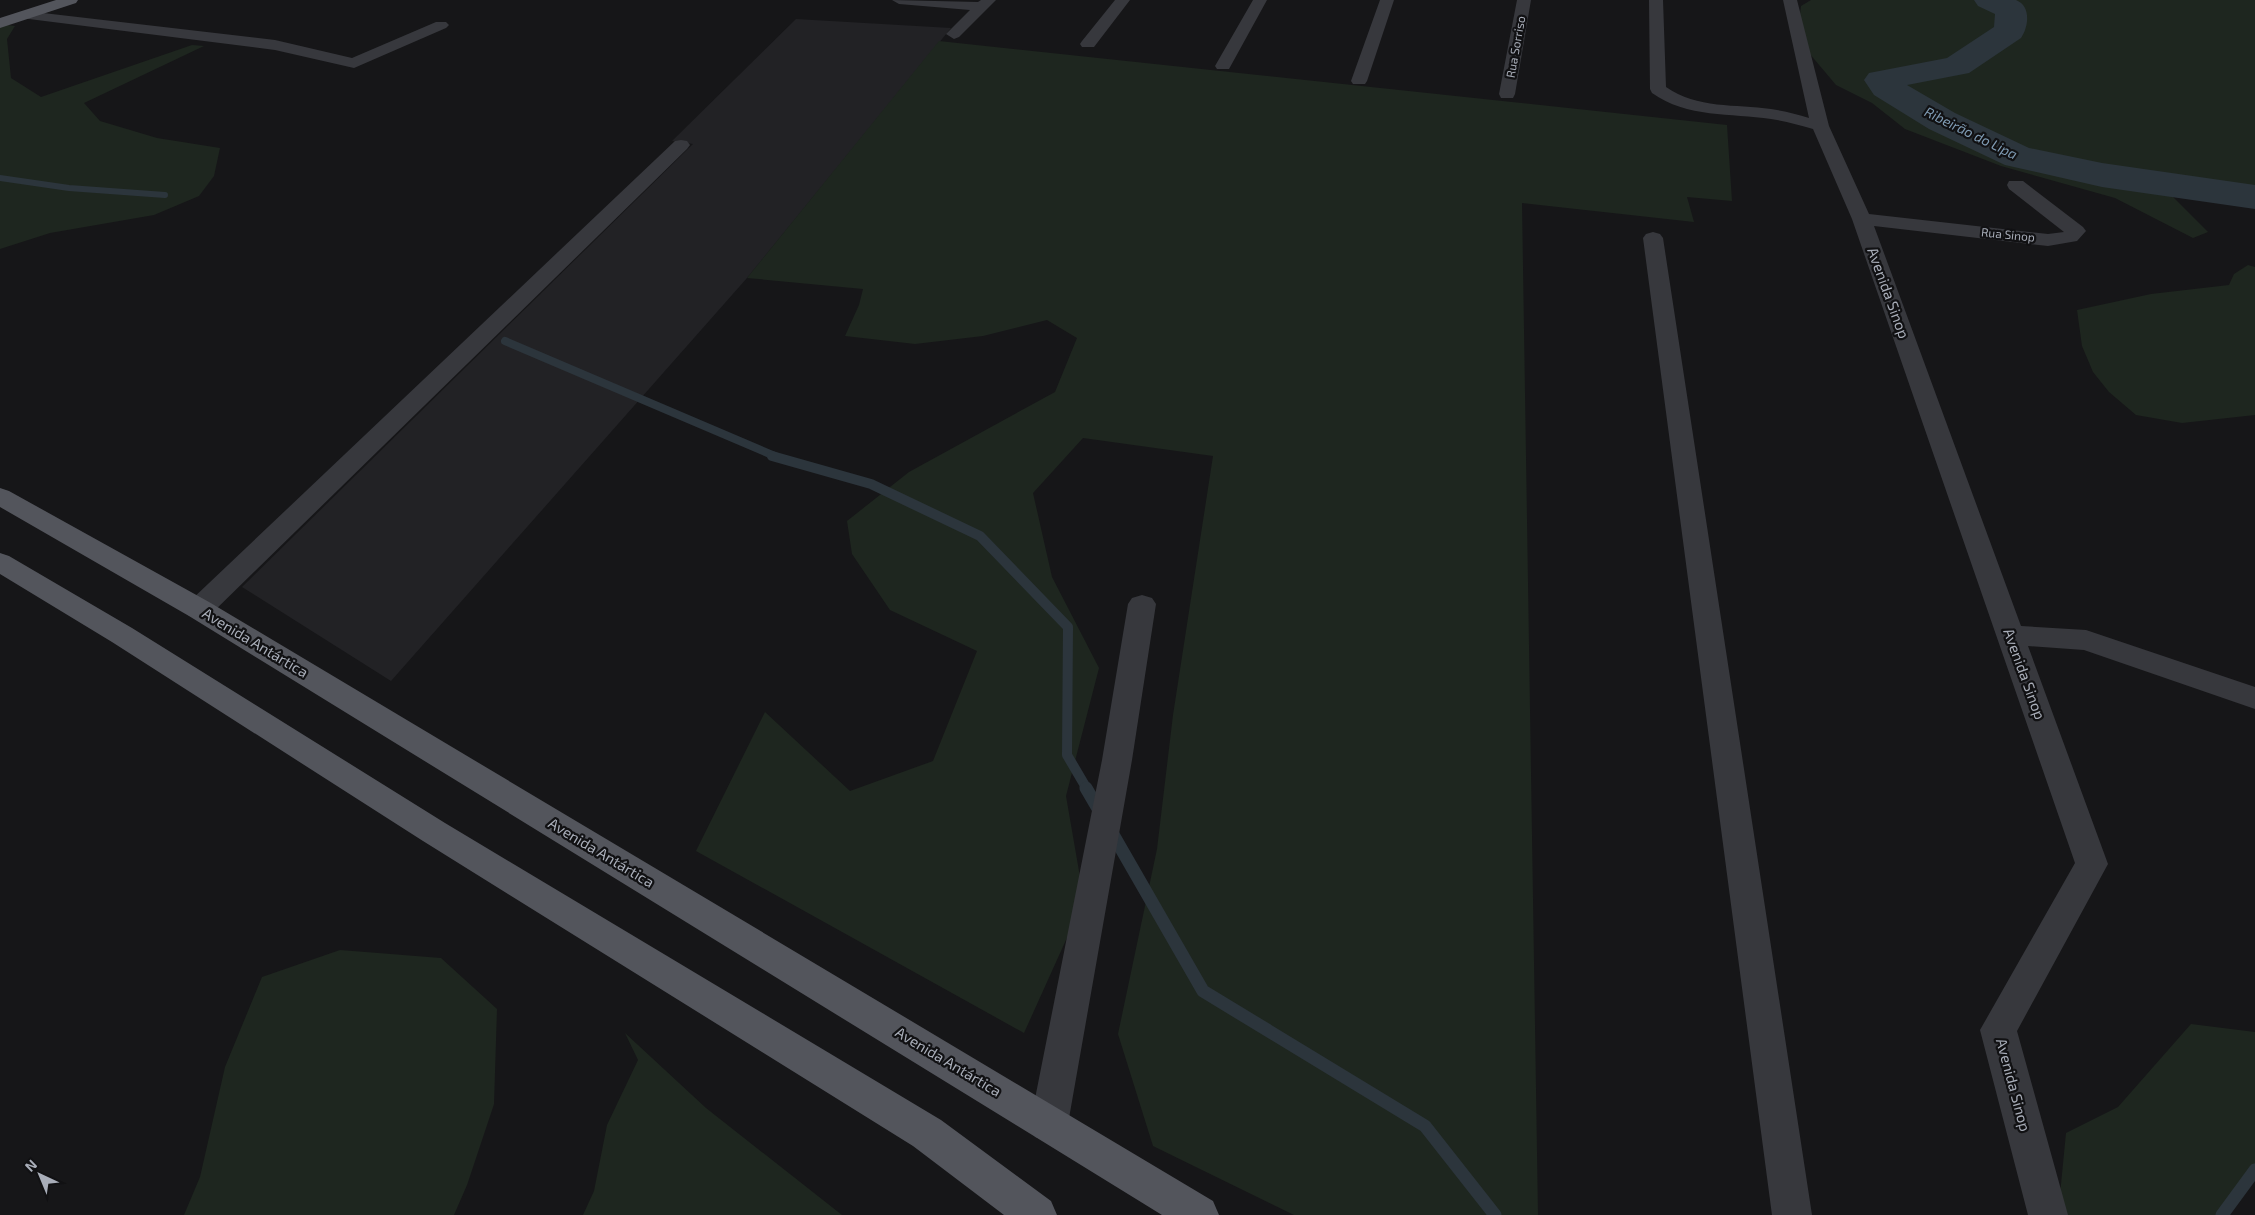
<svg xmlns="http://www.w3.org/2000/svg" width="2255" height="1215" font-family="'Exo 2',sans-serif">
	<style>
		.built { fill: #222225 }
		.green { fill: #1e261f }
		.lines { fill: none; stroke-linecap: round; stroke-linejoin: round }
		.stream-far3 { stroke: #2c353c; stroke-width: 6 }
		.stream-far2 { stroke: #2c353c; stroke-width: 8 }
		.stream-far1 { stroke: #2c353c; stroke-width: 10 }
		.stream { stroke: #2c353c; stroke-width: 13 }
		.river { fill: #2c353c; fill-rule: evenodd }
		.minor { fill: #37383d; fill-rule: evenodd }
		.major { fill: #53555c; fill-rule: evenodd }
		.labels { text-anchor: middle; stroke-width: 4.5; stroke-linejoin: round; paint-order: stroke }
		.far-street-label { font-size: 12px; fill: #a8adb8; stroke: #111113 }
		.far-water-label { font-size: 14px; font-style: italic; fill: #7f9bb3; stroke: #111113 }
		.street-label { font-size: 15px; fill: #a8adb8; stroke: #111113 }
	</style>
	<rect width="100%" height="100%" fill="#161618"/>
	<path class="built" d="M796,19L951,28L747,278L391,681L242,587L693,144L672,141Z"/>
	<path class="green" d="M1811,0H2255V197L2158,182L2208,232L2193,238L2115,198L2001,166L1905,129L1872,103L1836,85L1809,53L1800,15L1801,6Z
		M0,24L15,26L7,39L11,78L41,97L192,45L204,46L84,103L100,121L157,138L220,148L214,176L199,196L154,215L50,233L0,249Z
		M939,41L1727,125L1732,201L1687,197L1694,222L1522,203L1538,1215H1294L1153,1146L1118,1034L1157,849L1173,715L1213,456L1083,438L1033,493L1052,577L1099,668L1066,796L1084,900L1024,1033L696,851L765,712L850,791L933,761L977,651L890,610L852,554L847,521L909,472L1055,392L1077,338L1047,320L983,336L915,344L845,336L859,305L863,289L747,278Z
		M2248,265L2255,267V415L2182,423L2136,415L2109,392L2093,372L2082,346L2077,310L2151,294L2229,285L2234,274Z
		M340,950L441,958L497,1009L494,1104L467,1185L454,1215H184L200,1177L225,1067L262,977Z
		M2191,1024L2255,1032V1170L2222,1215H2058L2066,1133L2118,1107Z
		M625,1033L706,1108L842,1215H583L594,1191L607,1125L638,1060Z"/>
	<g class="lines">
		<path class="stream-far3" d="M0,178L69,188L165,195"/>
		<path class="stream-far2" d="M505,341L777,457"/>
		<path class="stream-far1" d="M772,456L871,484L980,536L1068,627L1067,755L1087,789"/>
		<path class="stream" d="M1086,788L1100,812
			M1111,831L1203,991L1425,1126L1495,1215
			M2222,1215L2255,1170"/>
		<path class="river" d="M1974,0H2016C2031,6 2029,26 2021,38L1969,73L1907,85L1955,113L2029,148L2102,163L2255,185V209L2102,187L2005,165L1929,129L1874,95L1864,80L1869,73L1947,58L1994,27L1995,14L1978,6Z"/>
		<path class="minor" d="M892,0L978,2L981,0H996L959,37L954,39L946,34L970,10L899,4Z
			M1115,0H1130L1094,47H1082L1080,44L1082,41Z
			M1253,0H1267L1229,69H1217L1215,66Z
			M1380,0H1394L1367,81L1365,84H1353L1351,81Z
			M1517,0H1531L1515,94L1513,98H1501L1499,94Z
			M1649,0H1663L1666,87C1697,109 1736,104 1771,109C1784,111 1797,114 1809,118L1783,0H1797L1829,126L1869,214L2048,234L2064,232L2009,189L2007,185L2009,181H2023L2083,227L2086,231L2077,241L2048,246L1874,226L2021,626L2086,630L2255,687V709L2084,650L2028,646L2108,864L2017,1031L2068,1215H2028L1980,1030L2075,863L1852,219L1813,129C1799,125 1785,121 1771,119C1731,113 1687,118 1652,93L1650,89Z
			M26,11L275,40L352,58L436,22H446L449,25L446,28L354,68L275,50L21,18L19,15L21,12Z
			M681,140L687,141L690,145L687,149L209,616L199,618L189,616L185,609L189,602L675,141Z
			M1653,232L1660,234L1663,238L1812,1215H1772L1643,238L1646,234Z
			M1142,595L1152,598L1156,604L1132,760L1068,1124L1063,1137L1049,1142L1035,1137L1030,1124L1102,760L1128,604L1132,598Z"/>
		<path class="major" d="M56,0H78L76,3L0,28V18Z
			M0,488L9,491L209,602L1213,1201L1219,1215H1162L189,616L0,507Z
			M0,553L9,556L132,628L445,823L941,1120L1051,1201L1057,1215H1004L913,1146L423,841L112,642L0,574Z"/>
	</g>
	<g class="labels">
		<g class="far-street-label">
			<text transform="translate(1516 47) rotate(-80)" y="4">Rua Sorriso</text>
			<text transform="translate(2008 235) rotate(6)" y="4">Rua Sinop</text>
		</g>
		<g class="far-water-label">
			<text transform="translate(1971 133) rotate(26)" y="5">Ribeirão do Lipa</text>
		</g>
		<g class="street-label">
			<text transform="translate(1888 293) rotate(70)" y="5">Avenida Sinop</text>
			<text transform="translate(255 643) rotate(31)" y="5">Avenida Antártica</text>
			<text transform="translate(2024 674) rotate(70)" y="5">Avenida Sinop</text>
			<text transform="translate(601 853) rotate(31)" y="5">Avenida Antártica</text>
			<text transform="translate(948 1062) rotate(31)" y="5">Avenida Antártica</text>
			<text transform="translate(2013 1085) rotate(75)" y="5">Avenida Sinop</text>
		</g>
	</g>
	<g transform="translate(40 1175) rotate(316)" stroke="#111113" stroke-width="4" paint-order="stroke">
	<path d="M0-4L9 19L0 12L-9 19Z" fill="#a8adb8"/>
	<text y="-8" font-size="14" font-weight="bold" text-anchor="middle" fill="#a8adb8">N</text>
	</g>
</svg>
